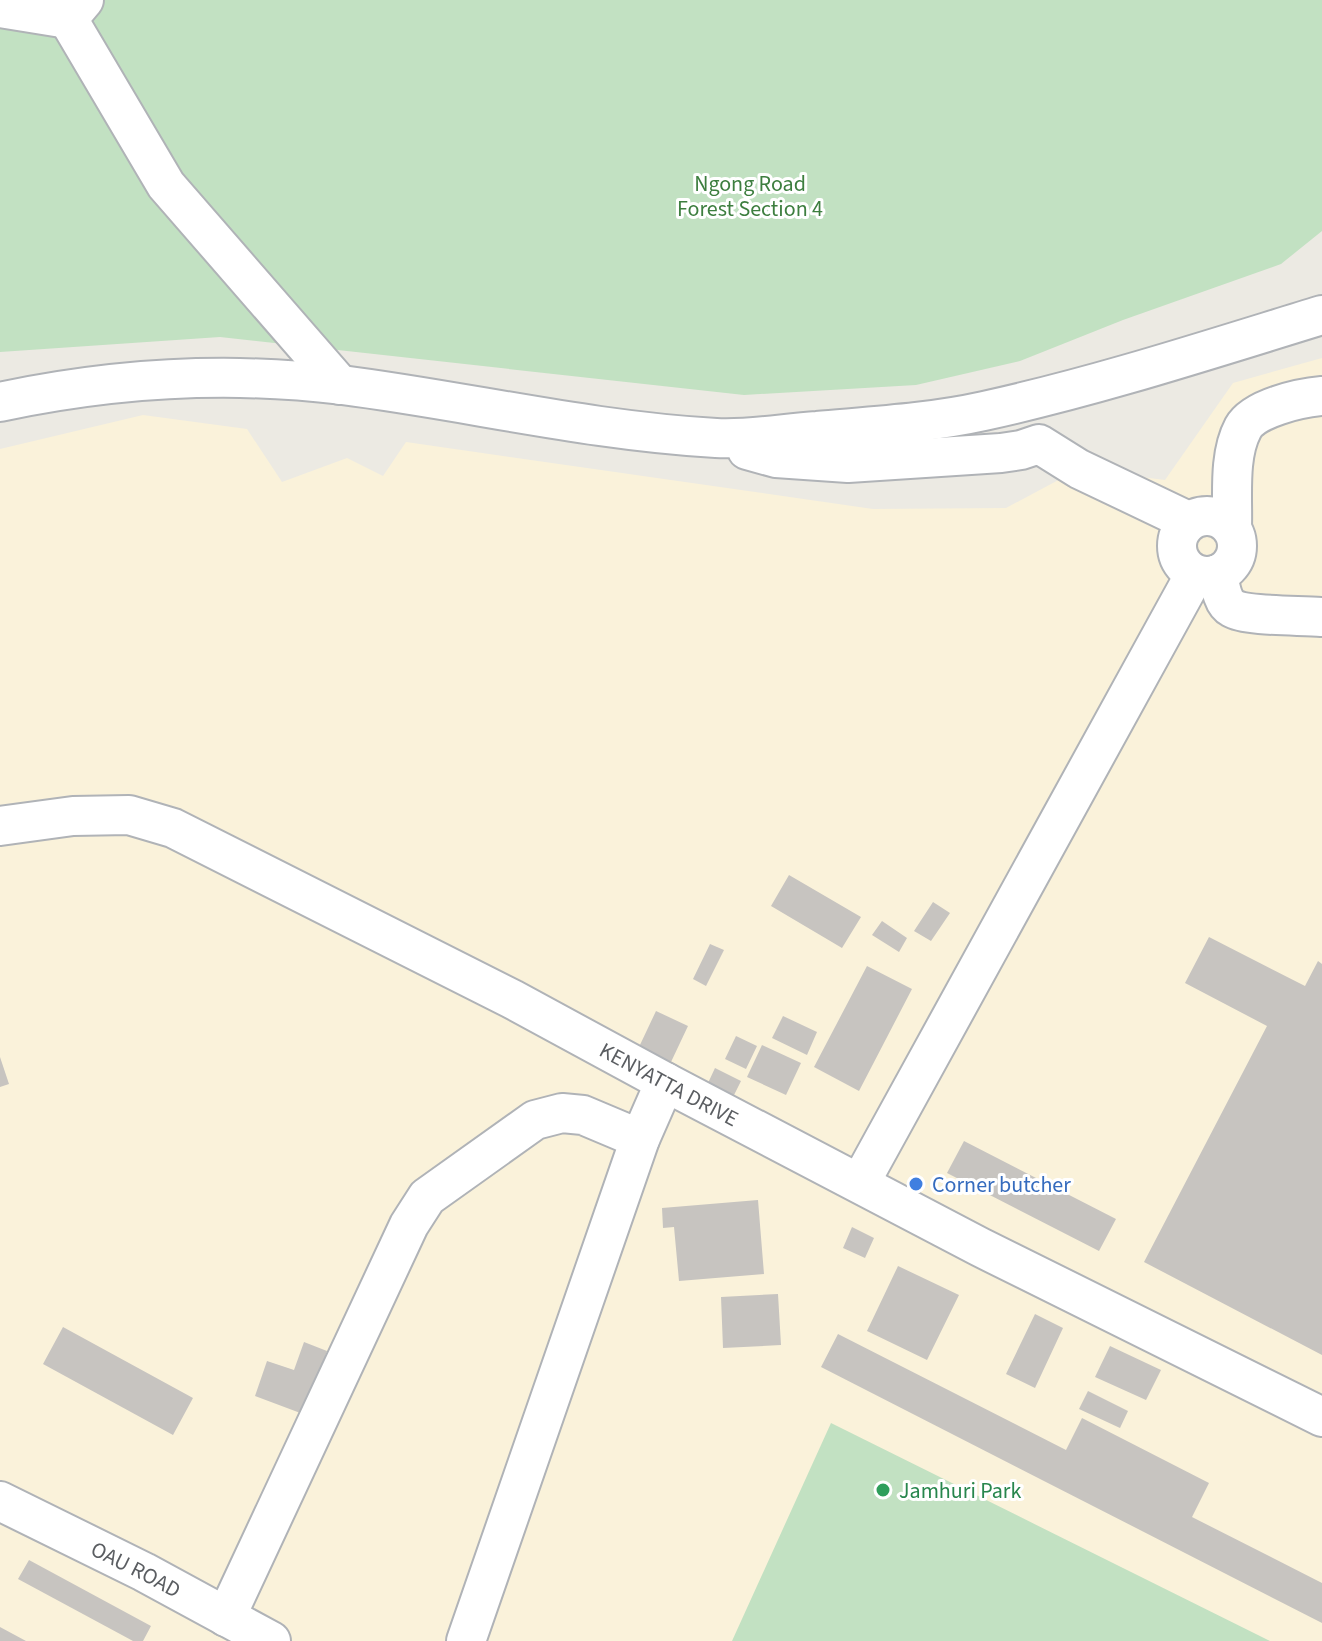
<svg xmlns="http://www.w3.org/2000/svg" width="1322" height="1641" font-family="'Source Sans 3',sans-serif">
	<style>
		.commercial { fill: #faf2da }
		.green { fill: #c2e1c2 }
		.building { fill: #c7c4c0 }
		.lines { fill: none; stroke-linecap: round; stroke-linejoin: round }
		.minor-casing { stroke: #b0b3b7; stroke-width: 42 }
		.minor { stroke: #fff; stroke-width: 38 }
		.shop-dot { fill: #3f7fe0; stroke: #fff; stroke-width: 3 }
		.leisure-dot { fill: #2e9e5b; stroke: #fff; stroke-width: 3 }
		.labels { text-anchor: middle; stroke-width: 6; stroke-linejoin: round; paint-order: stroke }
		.park-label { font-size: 22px; fill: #3d7e3f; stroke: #fff }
		.street-label { font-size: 22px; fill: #5b5e62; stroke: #fff }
		.shop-label { font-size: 22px; fill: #366cbe; stroke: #fff; text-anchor: start }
		.leisure-label { font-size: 22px; fill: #27864d; stroke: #fff; text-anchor: start }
	</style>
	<rect width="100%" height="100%" fill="#eceae3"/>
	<path class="commercial" d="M1322,358V1641H0V449L143,415L247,429L282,482L347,458L383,476L406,442L873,509L1006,508L1079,469L1165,480L1233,383Z"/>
	<path class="green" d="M0,0H1322V231L1281,264L1123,320L1020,361L916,385L744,395L220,337L0,352Z
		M831,1423L1270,1641H732Z"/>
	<path class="building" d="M789,875L861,917L842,948L771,906Z
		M933,902L950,913L931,941L914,931Z
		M882,921L907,938L899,952L872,935Z
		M1209,937L1305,986L1318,961L1322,964V1355L1144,1262L1267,1026L1185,983Z
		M710,944L724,950L706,986L693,979Z
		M867,966L912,989L859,1091L814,1067Z
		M656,1011L688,1026L671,1062L639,1047Z
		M783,1016L817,1032L807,1055L772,1038Z
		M736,1036L757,1046L746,1069L725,1059Z
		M762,1045L801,1063L786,1095L747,1077Z
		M0,1057L9,1084L0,1087Z
		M715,1068L741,1081L734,1095L708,1083Z
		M964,1141L1116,1219L1099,1251L947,1173Z
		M758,1200L764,1274L679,1281L674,1227L663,1228L662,1208Z
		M852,1227L874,1238L865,1258L843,1248Z
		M898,1266L959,1295L927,1360L867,1331Z
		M778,1294L781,1345L723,1348L721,1297Z
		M1035,1314L1063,1328L1035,1388L1006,1374Z
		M63,1327L193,1398L173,1435L43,1364Z
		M838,1334L1066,1450L1082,1418L1209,1483L1192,1517L1322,1583V1623L821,1367Z
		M304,1342L327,1351L318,1377L311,1417L255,1396L267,1361L294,1370Z
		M1110,1346L1161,1370L1146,1400L1095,1377Z
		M1088,1391L1128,1411L1120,1428L1079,1409Z
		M29,1560L151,1626L143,1641H133L18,1579Z
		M0,1627L26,1641H0Z"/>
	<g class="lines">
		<g class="minor-casing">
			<g id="minor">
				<path d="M84,0L68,19L166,185L340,385"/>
				<path d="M0,8L68,19"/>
				<path d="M0,402C113,378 227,371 342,385C467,401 590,431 716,438C749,440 784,433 817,431C873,426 930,423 984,411C1098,386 1211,349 1322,315"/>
				<path d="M747,450L776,458L848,463L1001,453L1021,450L1039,444L1079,469L1188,521"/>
				<circle cx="1207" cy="546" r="30"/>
				<path d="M1232,527C1233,497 1228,456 1243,428C1254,408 1300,398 1322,396"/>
				<path d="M1218,574C1220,584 1222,603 1232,608C1247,617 1302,615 1322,617"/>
				<path id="s1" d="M0,826L73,816L129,815L173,828L512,999L665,1082L980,1247L1322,1417"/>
				<path d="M860,1183L1195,574"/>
				<path id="s2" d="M0,1501L144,1572L271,1641"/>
				<path d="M226,1617L409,1225L427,1197L535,1120L562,1113L583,1115L640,1139"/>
				<path d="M466,1641L640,1139L665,1082"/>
			</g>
		</g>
		<use href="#minor" class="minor"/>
	</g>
	<circle class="shop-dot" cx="916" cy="1184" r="8"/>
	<circle class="leisure-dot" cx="883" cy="1490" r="8"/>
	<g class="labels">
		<g class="park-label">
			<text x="750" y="191">Ngong Road<tspan x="750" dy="25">Forest Section 4</tspan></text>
		</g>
		<g class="street-label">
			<text dy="8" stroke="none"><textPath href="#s1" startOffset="734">KENYATTA DRIVE</textPath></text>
			<text dy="8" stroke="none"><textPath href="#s2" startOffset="152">OAU ROAD</textPath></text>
		</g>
		<g class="shop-label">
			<text x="932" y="1192">Corner butcher</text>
		</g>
		<g class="leisure-label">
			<text x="899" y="1498">Jamhuri Park</text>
		</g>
	</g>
</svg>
